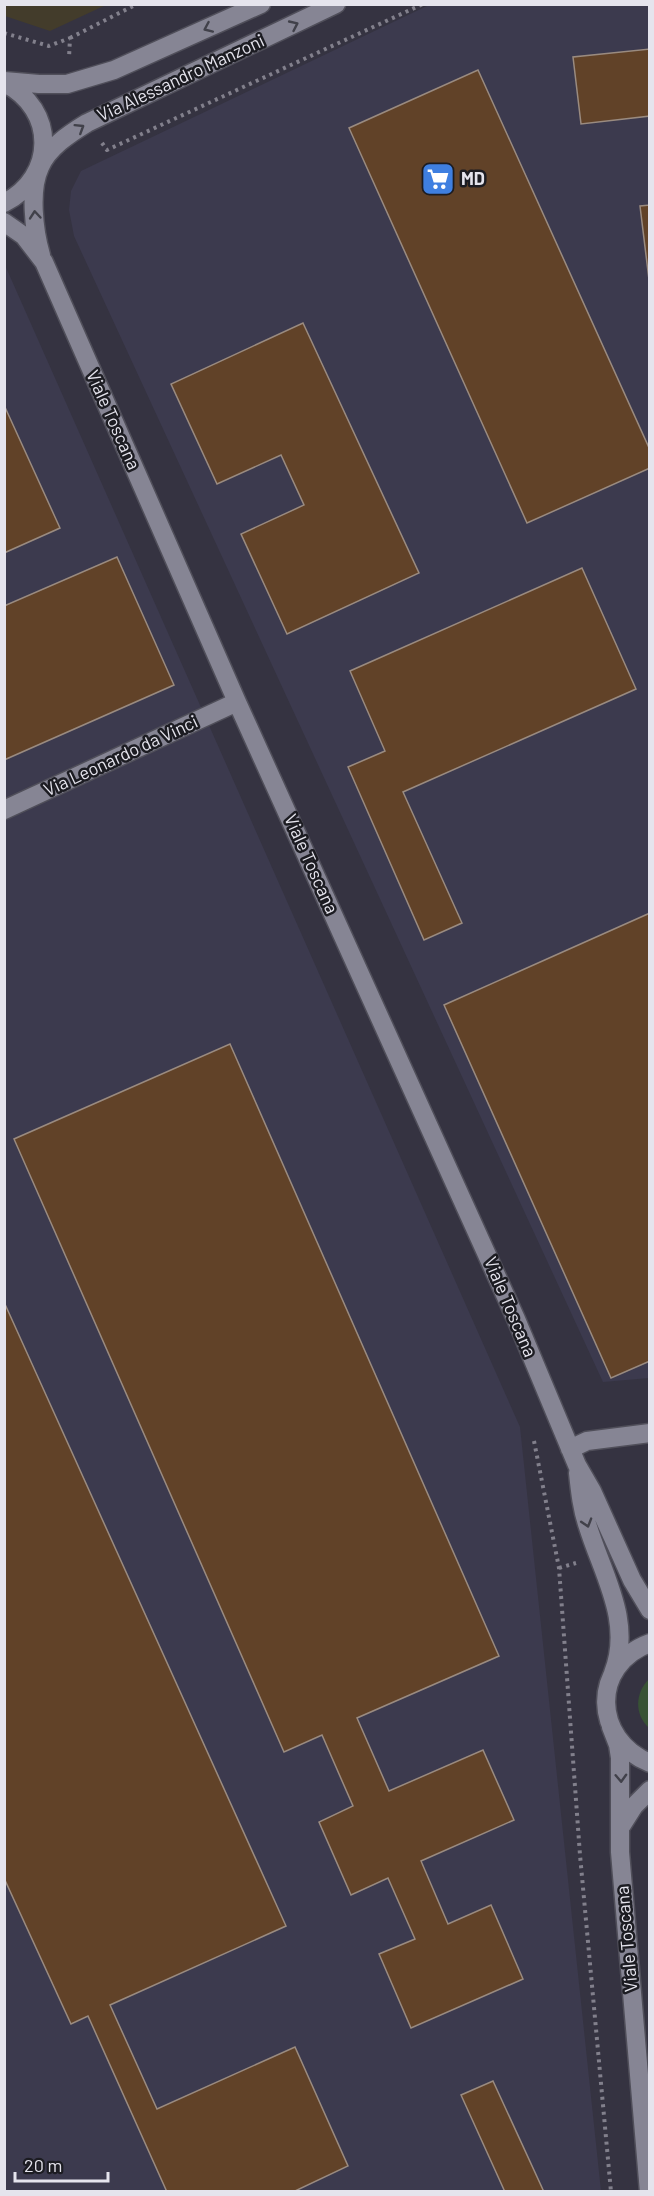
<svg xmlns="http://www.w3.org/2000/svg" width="654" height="2196" font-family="Barlow,sans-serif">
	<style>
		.commercial { fill: #433c2b }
		.built { fill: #3c3a4e }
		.green { fill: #385235 }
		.building { fill: #614228; stroke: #9a8b80; stroke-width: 1.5 }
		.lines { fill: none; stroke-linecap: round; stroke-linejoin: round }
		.minor-casing { stroke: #504f5a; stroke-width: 21 }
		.path { stroke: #82808c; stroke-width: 4; stroke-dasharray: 3 4.5; stroke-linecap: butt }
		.minor { stroke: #868594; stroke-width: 18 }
		.oneway { stroke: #41414a }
		.labels { text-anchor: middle; stroke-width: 5; stroke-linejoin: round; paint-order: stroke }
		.street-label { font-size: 18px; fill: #e5e4ed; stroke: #1c1c22 }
		.poi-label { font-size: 18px; font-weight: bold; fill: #e5e4ed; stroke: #1c1c22; text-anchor: start }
	</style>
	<rect width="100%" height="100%" fill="#353341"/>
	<path class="commercial" d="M5,4H106V5L50,31L5,16Z"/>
	<path class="built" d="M429,5H649V1378L603,1382L74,236L69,210L71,191L81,171Z
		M4,263L520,1427L601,2191H5Z"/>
	<path class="green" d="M649,1679V1728C634,1714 635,1693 649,1679Z"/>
	<path class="building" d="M650,49V116L581,124L573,57Z
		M478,70L650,450V468L527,523L349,128Z
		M650,205V288L640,206Z
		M303,323L419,573L287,634L241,534L304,505L281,455L217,484L171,384Z
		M4,405L60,528L4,553Z
		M117,557L174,685L4,760V606Z
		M582,568L636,689L403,792L462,923L424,940L348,767L385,751L350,671Z
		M650,913V1361L611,1378L444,1005Z
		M230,1044L499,1656L357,1718L389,1791L483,1750L514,1820L421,1861L448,1924L491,1905L523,1979L411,2028L379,1954L415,1939L388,1878L351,1895L319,1822L353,1806L322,1735L284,1752L14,1139Z
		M4,1302L286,1926L110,2005L157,2109L295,2047L348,2166L293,2192H167L88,2016L71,2024L4,1878Z
		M493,2081L544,2192H505L461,2095Z"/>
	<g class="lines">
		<g class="minor-casing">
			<path id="minor" d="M4,81L39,84H67L114,70L261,4
				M4,83C57,109 56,177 4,203
				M4,222L24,236L44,262L237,702L516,1319L577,1465L592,1491L632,1580L650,1610
				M41,255C34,231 29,190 40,167C48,148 69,134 87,123L336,4
				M4,810L237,702
				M570,1449L587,1441L650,1433
				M578,1473C580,1492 582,1510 588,1527C603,1575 633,1622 613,1673
				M650,1643C590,1665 593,1740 650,1763
				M611,1727L618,1745L620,1758V1852L649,2192
				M622,1825L634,1806L650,1790"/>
		</g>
		<path class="path" d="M4,33L49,46L70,38L69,58
			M70,38L137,4
			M102,143L107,150L423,4
			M534,1441L559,1568L580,1855L611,2192
			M559,1568L576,1563"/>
		<use href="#minor" class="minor"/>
	</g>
	<defs><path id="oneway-chevron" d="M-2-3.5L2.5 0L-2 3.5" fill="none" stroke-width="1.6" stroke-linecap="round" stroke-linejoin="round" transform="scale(1.5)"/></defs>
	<g class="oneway">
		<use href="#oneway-chevron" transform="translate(294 25) rotate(-25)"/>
		<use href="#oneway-chevron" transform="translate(208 28) rotate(156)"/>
		<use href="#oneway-chevron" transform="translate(80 128) rotate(-32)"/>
		<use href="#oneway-chevron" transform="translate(35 215) rotate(-95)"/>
		<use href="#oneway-chevron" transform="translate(587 1523) rotate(73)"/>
		<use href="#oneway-chevron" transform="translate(621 1778) rotate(88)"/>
	</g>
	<defs>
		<g id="supermarket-square" transform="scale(1.725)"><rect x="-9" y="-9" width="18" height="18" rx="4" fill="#3f7fe0" stroke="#1c1c22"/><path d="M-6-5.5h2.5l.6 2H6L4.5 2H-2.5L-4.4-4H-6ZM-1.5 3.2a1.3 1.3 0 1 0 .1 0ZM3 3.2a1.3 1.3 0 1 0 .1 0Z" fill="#fff"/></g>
	</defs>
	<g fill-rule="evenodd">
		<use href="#supermarket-square" x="438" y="179"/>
	</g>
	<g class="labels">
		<g class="street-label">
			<text transform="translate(181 78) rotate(-25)" y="6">Via Alessandro Manzoni</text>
			<text transform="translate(113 420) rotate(66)" y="6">Viale Toscana</text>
			<text transform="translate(121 756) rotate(-25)" y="6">Via Leonardo da Vinci</text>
			<text transform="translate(311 864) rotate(66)" y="6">Viale Toscana</text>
			<text transform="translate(510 1307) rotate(67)" y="6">Viale Toscana</text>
			<text transform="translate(627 1939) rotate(-95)" y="6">Viale Toscana</text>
		</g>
		<g class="poi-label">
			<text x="461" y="185">MD</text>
		</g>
	</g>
	<rect width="654" height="2196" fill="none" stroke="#e5e4ed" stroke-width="12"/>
	<path d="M15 2172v9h93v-9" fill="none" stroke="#e5e4ed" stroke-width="3"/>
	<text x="24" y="2172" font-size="18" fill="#e5e4ed" stroke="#1c1c22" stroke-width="4.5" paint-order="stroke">20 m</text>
</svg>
